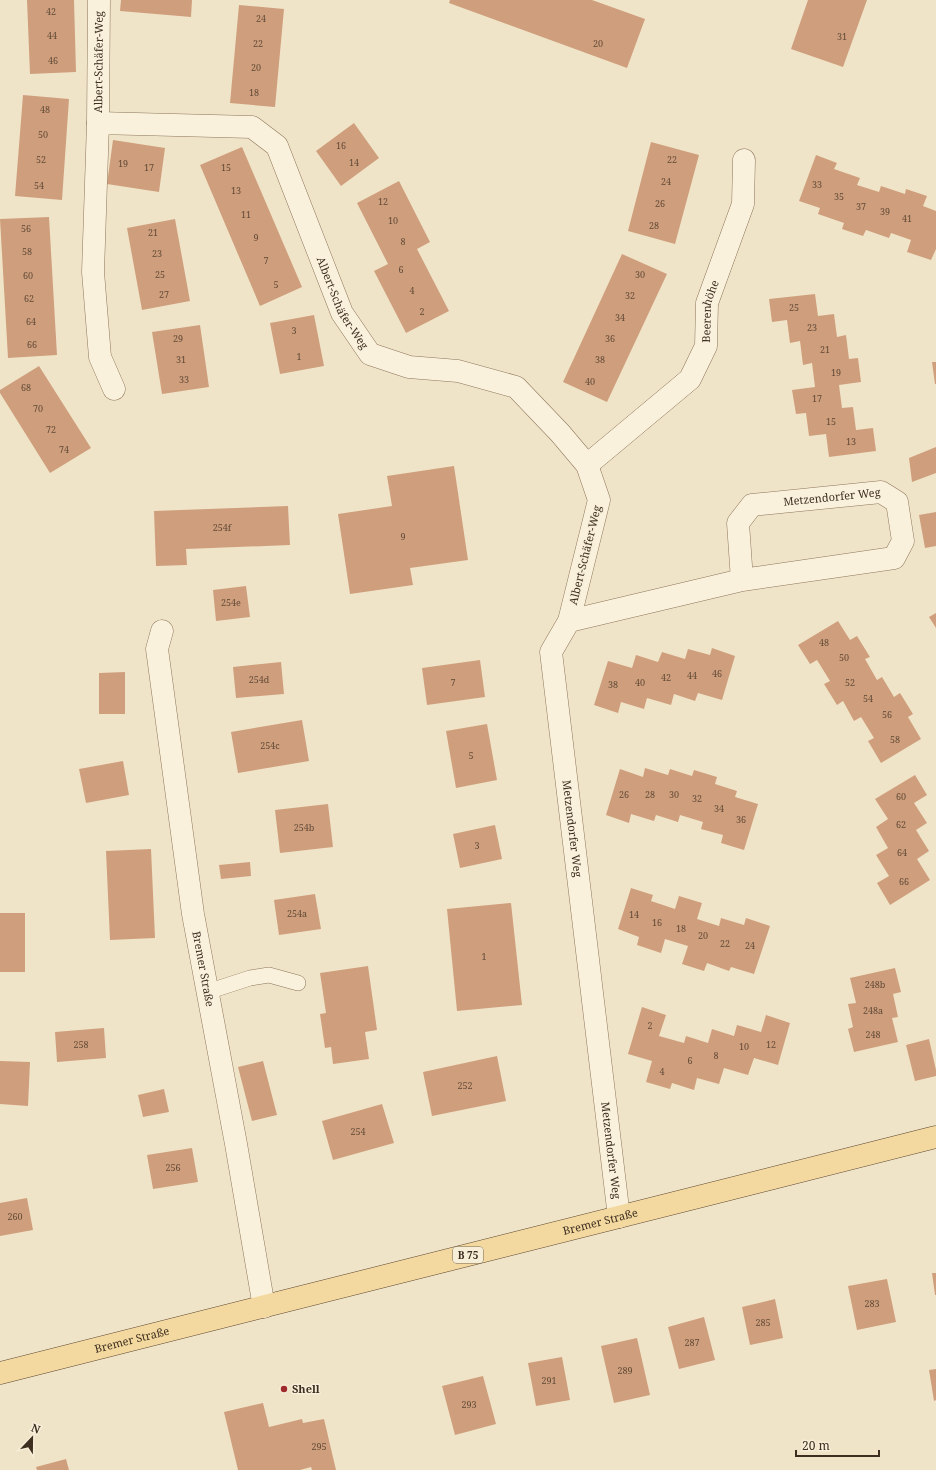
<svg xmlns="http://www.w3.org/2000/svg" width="936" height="1470" font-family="'Noto Serif',serif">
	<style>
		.building { fill: #cf9f7d }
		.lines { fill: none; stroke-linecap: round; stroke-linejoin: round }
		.service-casing { stroke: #8d765c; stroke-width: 16 }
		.minor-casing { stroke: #8d765c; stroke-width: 23 }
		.primary-casing { stroke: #5b4430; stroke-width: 23 }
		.service { stroke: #faf1dc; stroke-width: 15 }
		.minor { stroke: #faf1dc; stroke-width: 22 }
		.primary { stroke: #f3d9a0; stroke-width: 22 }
		.poi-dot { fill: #9e2a2b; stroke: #f7eed8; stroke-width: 1.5 }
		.labels { text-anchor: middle; stroke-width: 3; stroke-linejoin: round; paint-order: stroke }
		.number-label { font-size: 9px; fill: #624a37 }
		.shield { fill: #f7eed8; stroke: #756857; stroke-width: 1 }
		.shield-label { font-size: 10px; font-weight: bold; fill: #3d2e20 }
		.street-label { font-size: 11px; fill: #3d2e20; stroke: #f7eed8 }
		.poi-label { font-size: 11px; font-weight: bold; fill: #3d2e20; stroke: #f7eed8; text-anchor: start }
	</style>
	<rect width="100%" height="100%" fill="#f0e4c8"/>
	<path class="building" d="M27,0H74L76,72L30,74Z
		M121,0H192L191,17L120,11Z
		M450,0H592L645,19L627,68L449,3Z
		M808,0H867L843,67L791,49Z
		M239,5L284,9L275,107L230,103Z
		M23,95L69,99L62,200L15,196Z
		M354,123L379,158L341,186L316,151Z
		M113,140L165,148L159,192L107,184Z
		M651,142L699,155L675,244L628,231Z
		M242,147L302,287L260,306L200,165Z
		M816,155L837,163L834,169L860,178L857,185L879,192L881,186L905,194L906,189L927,196L923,206L936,211V249L931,260L907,252L911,240L891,233L889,238L866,230L863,236L842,229L844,223L818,214L820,208L799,201Z
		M399,181L430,242L417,249L449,311L406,333L374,271L388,264L357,203Z
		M49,217L57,355L8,358L0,219Z
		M175,219L190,301L142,310L127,228Z
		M622,254L667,274L607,402L563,382Z
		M815,294L818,316L834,314L837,337L846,335L849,359L858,358L861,382L839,385L842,408L853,407L856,430L873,428L876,451L829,457L826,434L809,436L806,413L796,414L792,390L815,387L812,363L803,365L800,341L790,343L787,320L772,322L769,299Z
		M314,315L324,366L280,374L270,323Z
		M200,325L209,387L162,394L152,332Z
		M932,362H936V384H935Z
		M39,366L91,448L50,473L0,393V390Z
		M936,447V473L912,482L909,458Z
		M454,466L468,560L410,568L413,585L350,594L338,514L392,506L387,476Z
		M288,506L290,545L186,549L187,565L156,566L154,511Z
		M936,512V546L925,548L919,515Z
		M246,586L250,617L216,621L213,590Z
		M936,613V628L929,617Z
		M838,621L850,640L857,636L870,657L865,659L877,680L882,677L894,697L900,693L913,714L908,717L921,739L881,763L868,741L874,738L861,717L854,721L843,701L837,705L824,684L830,681L817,660L810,664L798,645Z
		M712,648L735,656L722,700L698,693L695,701L674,694L671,705L647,698L644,709L621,702L618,713L594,705L608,661L632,668L636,655L658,662L662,652L685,659L688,649L710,655Z
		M480,660L485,697L427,705L422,668Z
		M281,662L284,694L236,698L233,667Z
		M125,672V714H99V673Z
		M302,720L309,761L238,773L231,732Z
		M487,724L497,780L456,788L446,731Z
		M123,761L129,795L86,803L79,769Z
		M645,768L668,775L670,769L692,776L694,770L717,777L715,784L737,791L735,797L758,804L744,850L721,843L723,835L701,829L703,822L680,815L678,822L656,815L654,821L631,814L629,823L606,815L620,769L643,777Z
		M915,775L927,795L914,803L927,823L916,830L929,851L917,859L930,880L890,905L877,883L889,876L876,855L888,848L876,827L888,819L875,799Z
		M328,804L333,847L280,853L275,810Z
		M495,825L502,859L460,868L453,834Z
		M151,849L155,938L110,940L106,851Z
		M250,862L251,876L221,879L219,865Z
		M631,888L653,895L651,901L675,909L679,896L702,903L697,919L719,926L721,918L744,925L746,918L770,926L754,974L731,967L729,971L707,963L704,971L682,964L688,946L665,939L661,953L637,945L639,937L618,929Z
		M315,894L321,929L279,935L274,900Z
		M511,903L522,1005L457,1011L447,909Z
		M0,913H25V972H0Z
		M368,966L377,1030L365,1032L369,1059L333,1064L331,1047L325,1048L320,1014L326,1013L320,973Z
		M895,968L901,992L893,994L898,1017L892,1018L898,1042L854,1052L848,1029L853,1027L848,1004L856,1003L850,978Z
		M642,1007L666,1015L659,1036L684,1043L686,1036L708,1043L712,1029L734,1036L737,1025L761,1032L766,1015L790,1023L778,1065L754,1058L748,1075L724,1068L719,1084L697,1078L694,1090L672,1083L670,1089L646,1082L652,1061L628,1054Z
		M104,1028L106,1058L57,1062L55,1032Z
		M929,1039L936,1070V1076L915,1081L906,1045Z
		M497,1056L506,1101L432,1116L423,1072Z
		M0,1061L30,1062L28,1106L0,1104Z
		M263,1061L277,1115L252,1121L238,1067Z
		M164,1089L169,1112L143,1117L138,1095Z
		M382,1104L394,1143L333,1160L322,1121Z
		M192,1148L198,1182L153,1189L147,1155Z
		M27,1198L33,1230L0,1236V1203Z
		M932,1273H936V1295H935Z
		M887,1279L896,1322L857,1330L848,1286Z
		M775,1299L783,1338L750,1345L742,1307Z
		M704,1317L715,1360L679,1369L668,1327Z
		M637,1338L650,1395L614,1403L601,1346Z
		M562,1357L570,1400L536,1406L528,1363Z
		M936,1369V1400L934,1401L929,1370Z
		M483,1376L496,1424L455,1435L442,1386Z
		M263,1403L269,1427L302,1419L303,1423L324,1419L336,1470H312L311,1467L300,1470H238L224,1412Z
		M66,1459L69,1470H37L36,1467Z"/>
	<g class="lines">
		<g class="service-casing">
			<path id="service" d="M207,992L250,978L269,975L298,983"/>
		</g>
		<g class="minor-casing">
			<g id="minor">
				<path id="s1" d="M98,123L99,0"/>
				<path id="s2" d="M114,389L100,357L93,272L98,123L252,127L277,146L342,313L370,354L409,367L458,371L516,387L560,433L587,465L599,500L569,621L551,652L619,1217"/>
				<path id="s3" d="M587,465L690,379L706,346L707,303L743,204L744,160"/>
				<path id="s4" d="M569,621L742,580L738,523L752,505L881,492L897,502L903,541L894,558L742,580"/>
				<path id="s5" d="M162,631L157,649L193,914L236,1144L264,1307"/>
			</g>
		</g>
		<g class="primary-casing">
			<g id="primary">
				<path id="s6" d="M0,1373L936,1137"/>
			</g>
		</g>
		<use href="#service" class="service"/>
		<use href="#minor" class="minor"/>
		<use href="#primary" class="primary"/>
	</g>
	<circle class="poi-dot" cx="284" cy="1389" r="4"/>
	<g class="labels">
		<g class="number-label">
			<text x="51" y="15">42</text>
			<text x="261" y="22">24</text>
			<text x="52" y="39">44</text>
			<text x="842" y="40">31</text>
			<text x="258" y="47">22</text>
			<text x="598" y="47">20</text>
			<text x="53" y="64">46</text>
			<text x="256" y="71">20</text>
			<text x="254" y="96">18</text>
			<text x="45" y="113">48</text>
			<text x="43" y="138">50</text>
			<text x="341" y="149">16</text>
			<text x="41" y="163">52</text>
			<text x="672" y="163">22</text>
			<text x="354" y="166">14</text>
			<text x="123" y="167">19</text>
			<text x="149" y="171">17</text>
			<text x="226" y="171">15</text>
			<text x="666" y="185">24</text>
			<text x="817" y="188">33</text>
			<text x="39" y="189">54</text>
			<text x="236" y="194">13</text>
			<text x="839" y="200">35</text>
			<text x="383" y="205">12</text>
			<text x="660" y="207">26</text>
			<text x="861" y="210">37</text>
			<text x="885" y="215">39</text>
			<text x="246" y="218">11</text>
			<text x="907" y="222">41</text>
			<text x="393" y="224">10</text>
			<text x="654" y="229">28</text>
			<text x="26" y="232">56</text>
			<text x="153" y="236">21</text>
			<text x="256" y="241">9</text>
			<text x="403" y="245">8</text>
			<text x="27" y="255">58</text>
			<text x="157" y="257">23</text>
			<text x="266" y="264">7</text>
			<text x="401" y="273">6</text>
			<text x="160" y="278">25</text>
			<text x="640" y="278">30</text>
			<text x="28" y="279">60</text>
			<text x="276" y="288">5</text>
			<text x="412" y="294">4</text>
			<text x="164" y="298">27</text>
			<text x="630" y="299">32</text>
			<text x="29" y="302">62</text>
			<text x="794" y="311">25</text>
			<text x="422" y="315">2</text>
			<text x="620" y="321">34</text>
			<text x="31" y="325">64</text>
			<text x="812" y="331">23</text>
			<text x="294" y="334">3</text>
			<text x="178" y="342">29</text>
			<text x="610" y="342">36</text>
			<text x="32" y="348">66</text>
			<text x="825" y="353">21</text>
			<text x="299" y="360">1</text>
			<text x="181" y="363">31</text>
			<text x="600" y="363">38</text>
			<text x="836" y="376">19</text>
			<text x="184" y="383">33</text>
			<text x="590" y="385">40</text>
			<text x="26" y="391">68</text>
			<text x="817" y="402">17</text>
			<text x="38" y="412">70</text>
			<text x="831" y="425">15</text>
			<text x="51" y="433">72</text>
			<text x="851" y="445">13</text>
			<text x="64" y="453">74</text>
			<text x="222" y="531">254f</text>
			<text x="403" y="540">9</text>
			<text x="231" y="606">254e</text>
			<text x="824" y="646">48</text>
			<text x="844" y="661">50</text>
			<text x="717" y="677">46</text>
			<text x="692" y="679">44</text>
			<text x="666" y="681">42</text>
			<text x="259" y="683">254d</text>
			<text x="453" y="686">7</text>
			<text x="640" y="686">40</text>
			<text x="850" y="686">52</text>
			<text x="613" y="688">38</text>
			<text x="868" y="702">54</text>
			<text x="887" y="718">56</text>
			<text x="895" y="743">58</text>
			<text x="270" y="749">254c</text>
			<text x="471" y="759">5</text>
			<text x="624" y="798">26</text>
			<text x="650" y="798">28</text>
			<text x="674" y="798">30</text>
			<text x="901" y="800">60</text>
			<text x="697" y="802">32</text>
			<text x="719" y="812">34</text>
			<text x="741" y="823">36</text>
			<text x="901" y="828">62</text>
			<text x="304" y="831">254b</text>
			<text x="477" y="849">3</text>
			<text x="902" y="856">64</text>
			<text x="904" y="885">66</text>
			<text x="297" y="917">254a</text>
			<text x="634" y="918">14</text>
			<text x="657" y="926">16</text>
			<text x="681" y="932">18</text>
			<text x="703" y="939">20</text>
			<text x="725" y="947">22</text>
			<text x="750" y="949">24</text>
			<text x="484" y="960">1</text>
			<text x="875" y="988">248b</text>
			<text x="873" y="1014">248a</text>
			<text x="650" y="1029">2</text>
			<text x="873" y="1038">248</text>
			<text x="81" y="1048">258</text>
			<text x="771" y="1048">12</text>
			<text x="744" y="1050">10</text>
			<text x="716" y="1059">8</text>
			<text x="690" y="1064">6</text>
			<text x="662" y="1075">4</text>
			<text x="465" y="1089">252</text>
			<text x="358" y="1135">254</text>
			<text x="173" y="1171">256</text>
			<text x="15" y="1220">260</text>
			<text x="872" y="1307">283</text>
			<text x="763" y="1326">285</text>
			<text x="692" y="1346">287</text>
			<text x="625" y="1374">289</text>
			<text x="549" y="1384">291</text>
			<text x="469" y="1408">293</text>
			<text x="319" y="1450">295</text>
		</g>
		<rect class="shield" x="453" y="1247" width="30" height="16" rx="3"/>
		<g class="shield-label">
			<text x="468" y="1259">B 75</text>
		</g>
		<g class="street-label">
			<text dy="4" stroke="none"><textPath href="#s1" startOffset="61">Albert-Schäfer-Weg</textPath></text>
			<text dy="4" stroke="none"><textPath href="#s2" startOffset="625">Albert-Schäfer-Weg</textPath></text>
			<text dy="4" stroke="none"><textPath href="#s3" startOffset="206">Beerenhöhe</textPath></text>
			<text dy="4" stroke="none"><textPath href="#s4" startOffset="338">Metzendorfer Weg</textPath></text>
			<text transform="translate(585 555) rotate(-76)" y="4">Albert-Schäfer-Weg</text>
			<text dy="4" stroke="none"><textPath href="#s2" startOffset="1315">Metzendorfer Weg</textPath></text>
			<text dy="4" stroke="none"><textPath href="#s5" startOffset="342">Bremer Straße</textPath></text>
			<text dy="4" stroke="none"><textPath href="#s2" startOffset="1639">Metzendorfer Weg</textPath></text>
			<text dy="4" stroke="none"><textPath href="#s6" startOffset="619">Bremer Straße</textPath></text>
			<text dy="4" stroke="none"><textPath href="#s6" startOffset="136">Bremer Straße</textPath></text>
		</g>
		<g class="poi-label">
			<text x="292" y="1393">Shell</text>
		</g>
	</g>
	<g transform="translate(32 1438) rotate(22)" stroke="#f7eed8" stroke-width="3" paint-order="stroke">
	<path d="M0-3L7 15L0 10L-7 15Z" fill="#3d2e20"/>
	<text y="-6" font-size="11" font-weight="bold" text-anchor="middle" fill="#3d2e20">N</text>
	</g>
	<path d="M796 1450v6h83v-6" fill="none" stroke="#3d2e20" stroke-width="2"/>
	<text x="802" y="1450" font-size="12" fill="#3d2e20" stroke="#f7eed8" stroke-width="3" paint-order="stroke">20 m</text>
</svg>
